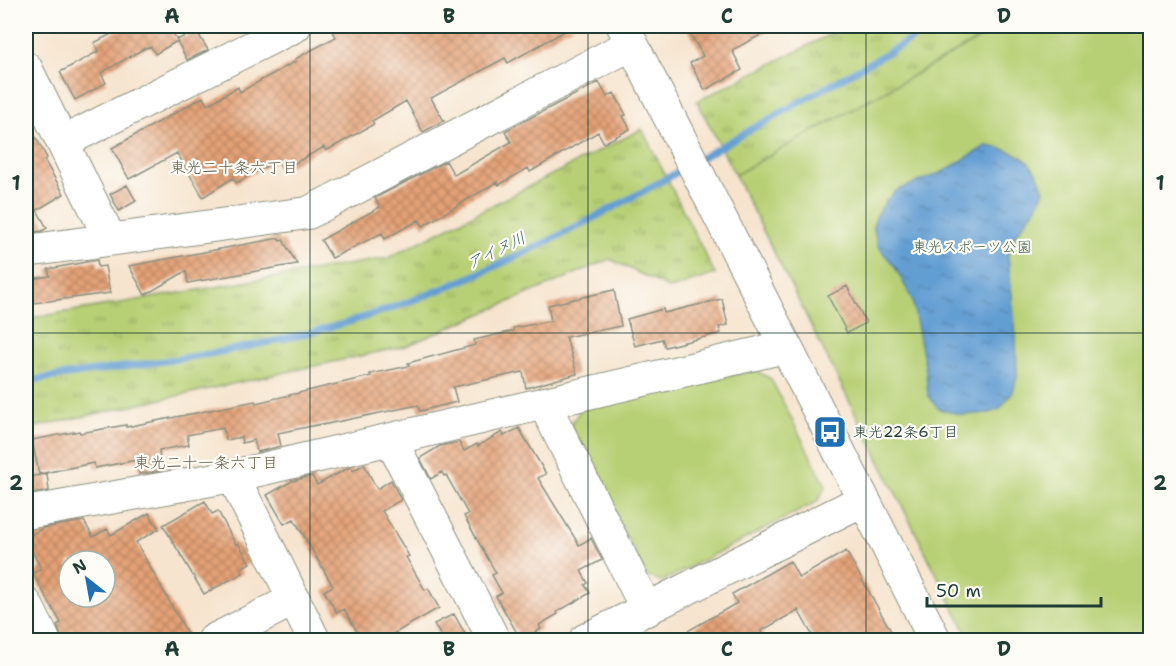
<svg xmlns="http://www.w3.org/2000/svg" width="1176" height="666" font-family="'Shantell Sans','Klee One',sans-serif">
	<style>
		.grass { fill: url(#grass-tufts); stroke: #6c8654; stroke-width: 1.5 }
		.park { fill: #b8d075; stroke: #6c8654; stroke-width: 1.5 }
		.water { fill: url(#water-ripples); stroke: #426e84; stroke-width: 1.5 }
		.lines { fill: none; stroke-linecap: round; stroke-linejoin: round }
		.stream { stroke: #649ed3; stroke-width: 7 }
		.building { fill: url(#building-cross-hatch); fill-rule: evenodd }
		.minor-casing { stroke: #8a9081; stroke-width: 34 }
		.minor { stroke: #fff; stroke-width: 32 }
		.grid { fill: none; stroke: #1f3d34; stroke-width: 1.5; stroke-opacity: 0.55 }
		.labels { text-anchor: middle; stroke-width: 4.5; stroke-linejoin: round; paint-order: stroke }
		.park-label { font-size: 15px; fill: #456244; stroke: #fdfcf7 }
		.poi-label { font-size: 15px; fill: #1f3d34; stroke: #fdfcf7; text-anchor: start }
		.neighbourhood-label { font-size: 16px; fill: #64604b; stroke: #fdfcf7 }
		.water-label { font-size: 16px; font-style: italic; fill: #375f6c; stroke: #fdfcf7 }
		.neatline { fill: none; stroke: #1f3d34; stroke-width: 2 }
		.grid-label { font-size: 20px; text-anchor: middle; font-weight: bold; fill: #1f3d34 }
	</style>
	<defs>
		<pattern id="grass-tufts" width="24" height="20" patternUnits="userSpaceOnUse" patternTransform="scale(1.5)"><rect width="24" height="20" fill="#b8d075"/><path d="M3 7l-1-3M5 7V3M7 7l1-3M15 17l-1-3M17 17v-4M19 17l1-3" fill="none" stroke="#95aa61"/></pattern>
		<pattern id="water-ripples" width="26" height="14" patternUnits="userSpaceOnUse" patternTransform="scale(1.5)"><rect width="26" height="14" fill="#649ed3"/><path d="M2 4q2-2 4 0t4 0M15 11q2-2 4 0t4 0" fill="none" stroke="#5282ac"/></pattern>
		<pattern id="building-cross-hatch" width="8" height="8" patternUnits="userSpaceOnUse" patternTransform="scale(1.5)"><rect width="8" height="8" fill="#e4a176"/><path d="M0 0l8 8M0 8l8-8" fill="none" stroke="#b88462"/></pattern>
	</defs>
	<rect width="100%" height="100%" fill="#fdfcf7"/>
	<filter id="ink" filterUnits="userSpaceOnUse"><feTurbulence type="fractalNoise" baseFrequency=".0167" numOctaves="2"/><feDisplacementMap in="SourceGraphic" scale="12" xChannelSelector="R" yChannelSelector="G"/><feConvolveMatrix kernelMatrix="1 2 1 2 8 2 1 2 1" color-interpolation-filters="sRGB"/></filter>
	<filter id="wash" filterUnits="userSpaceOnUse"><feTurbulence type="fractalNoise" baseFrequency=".008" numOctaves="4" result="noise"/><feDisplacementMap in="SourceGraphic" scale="24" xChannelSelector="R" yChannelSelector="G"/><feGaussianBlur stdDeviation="1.35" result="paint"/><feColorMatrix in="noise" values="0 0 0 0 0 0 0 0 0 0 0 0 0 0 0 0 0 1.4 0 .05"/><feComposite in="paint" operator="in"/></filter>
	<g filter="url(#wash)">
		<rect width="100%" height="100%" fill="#f6e4ce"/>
		<path class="grass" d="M847,26H1002L735,175L697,101Z
			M642,129L715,274L671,289L610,259L406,346L26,429V319L388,258Z"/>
		<path class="park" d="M1002,26H1150V640H970L735,175Z
			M755,370L771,379L826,486L817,502L661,582L647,576L570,425L582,408Z"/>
		<path class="water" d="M986,146C1017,149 1035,160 1044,191L1036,208L1014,237L1008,256L1016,336L1017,377L1013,392L1000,409L990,413L963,415L939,409L928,396L926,371L912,299L895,267L878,246L873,226L877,215L886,201L896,191L943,172Z"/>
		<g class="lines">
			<path class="stream" d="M699,159L935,26
				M26,381C132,365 239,354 342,324C462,289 577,229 685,168"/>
		</g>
		<g id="blocks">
			<path class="building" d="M126,26H169L177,40L196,30L208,50L187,60L177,41L155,54L151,47L145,48L101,73L106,83L75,100L60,72L99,51L94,43Z
				M330,26H574L508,63L505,58L431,98L444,121L423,132L406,101L372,121L374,124L326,151L324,147L282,170L277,160L236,183L233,178L203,197L177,153L129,179L112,148L203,97L207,105L238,87L240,92L296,61L295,59L336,37Z
				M686,26H778L732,50L742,70L705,90L690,63L703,56Z
				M599,82L607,97L614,93L626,115L623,116L630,129L604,143L598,132L530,172L528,168L499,185L497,182L423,226L419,220L385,239L382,233L332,258L321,240L380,207L375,198L446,161L454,175L511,142L505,131Z
				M26,119L47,158L44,160L64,194L37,210L47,228L42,231L26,233Z
				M127,185L136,201L119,211L110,194Z
				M279,238L280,241L283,240L297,264L188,283L186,271L145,295L129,266Z
				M97,260L98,267L105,266L110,293L26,304V280L50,276L48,269Z
				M847,286L866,323L847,333L828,296Z
				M614,290L621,326L566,337L577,374L526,388L523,372L453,387L457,402L420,411L418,405L322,425V424L278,433L281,446L257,452L254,440L242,443L241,437L226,440L223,428L187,435L189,445L159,450L161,471L139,474L137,460L95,468L94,463L39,474L32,440L79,431L80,433L126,425V427L255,401L256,403L371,376L370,374L409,366L408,363L475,345L474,340L513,331V328L551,321L548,305Z
				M722,299L728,325L719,327L721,333L665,347L662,339L635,346L627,319L663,309L664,313Z
				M519,428L546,474L538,478L579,545L591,538L602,560L581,571L588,583L585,585L590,593L557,612L558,614L539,625L541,629L521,640L496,596L502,593L492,575L496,573L464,516L468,514L446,475L444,476L442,472L431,479L420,458L440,446L459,442L464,451L477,444L478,446L502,432L504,436Z
				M364,464L377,489L391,480L401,500L382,511L409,556L406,557L425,590L428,588L439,608L393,634L397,640H362L344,609L337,613L324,591L333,586L294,519L284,524L267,495L292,481L312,476L317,485L348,468L351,467L353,471Z
				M47,474L49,491L28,494L26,477Z
				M205,501L212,514L218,511L236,545L238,543L250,563L241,568L243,573L204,594L163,525Z
				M149,513L159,529L136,542L191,640H62L57,625L61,623L33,574L41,568L29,546L33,544L29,536L43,528L84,521L93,537L107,529L111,535ZM69,561H105V597H69Z
				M846,551L896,640H815L798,610L761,631L766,640H672L737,603L732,594L790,561L799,578Z
				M454,614L465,634L453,640H443L434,624Z"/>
		</g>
	</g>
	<g filter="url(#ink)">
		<use href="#blocks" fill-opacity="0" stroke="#8a9081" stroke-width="1.5"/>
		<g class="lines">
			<g class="minor-casing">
				<path id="minor" d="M623,26L935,640
					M26,68L110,239
					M63,142L295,26
					M26,251L308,213L632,44
					M544,403L647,610
					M391,440L494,640
					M233,476L314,640
					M26,513L233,476L785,347
					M26,604L44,640
					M214,640L293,600
					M585,640L863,500"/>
			</g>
			<use href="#minor" class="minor"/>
		</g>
	</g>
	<path class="grid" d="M310,26V640M588,26V640M866,26V640M26,333H1150"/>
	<defs>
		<g id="bus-square" transform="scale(1.725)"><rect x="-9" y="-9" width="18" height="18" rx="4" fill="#1f6fb2" stroke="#fdfcf7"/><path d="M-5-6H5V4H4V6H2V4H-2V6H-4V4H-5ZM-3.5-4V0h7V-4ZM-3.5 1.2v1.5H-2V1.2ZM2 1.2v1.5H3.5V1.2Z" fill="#fff"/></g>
	</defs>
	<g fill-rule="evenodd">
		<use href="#bus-square" x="830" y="432"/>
	</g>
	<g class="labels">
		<g class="park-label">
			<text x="972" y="252">東光スポーツ公園</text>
		</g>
		<g class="poi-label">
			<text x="853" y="437">東光22条6丁目</text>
		</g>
		<g class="neighbourhood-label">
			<text x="234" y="173">東光二十条六丁目</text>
			<text x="206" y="468">東光二十一条六丁目</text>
		</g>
		<g class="water-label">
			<text transform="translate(496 250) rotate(-26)" y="6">アイヌ川</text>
		</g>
	</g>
	<rect width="1176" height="666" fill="none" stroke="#fdfcf7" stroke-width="66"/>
	<g transform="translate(87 579) rotate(329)"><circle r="28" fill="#fdfcf7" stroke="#a4b0a9" stroke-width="1.5"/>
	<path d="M0-4.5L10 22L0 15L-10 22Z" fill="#1f6fb2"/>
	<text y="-9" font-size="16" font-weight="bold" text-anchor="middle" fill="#1f3d34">N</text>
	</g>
	<path d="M927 597v9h174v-9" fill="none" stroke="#1f3d34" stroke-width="3"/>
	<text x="936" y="597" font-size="18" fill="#1f3d34" stroke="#fdfcf7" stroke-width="4.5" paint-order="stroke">50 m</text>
	<rect x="33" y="33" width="1110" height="600" class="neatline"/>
	<g class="grid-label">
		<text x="172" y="23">A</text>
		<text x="449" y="23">B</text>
		<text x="727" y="23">C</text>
		<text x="1004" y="23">D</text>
		<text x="16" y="190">1</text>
		<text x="1160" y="190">1</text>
		<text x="16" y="490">2</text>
		<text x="1160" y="490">2</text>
		<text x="172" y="656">A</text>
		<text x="449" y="656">B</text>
		<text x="727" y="656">C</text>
		<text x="1004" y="656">D</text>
	</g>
</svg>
